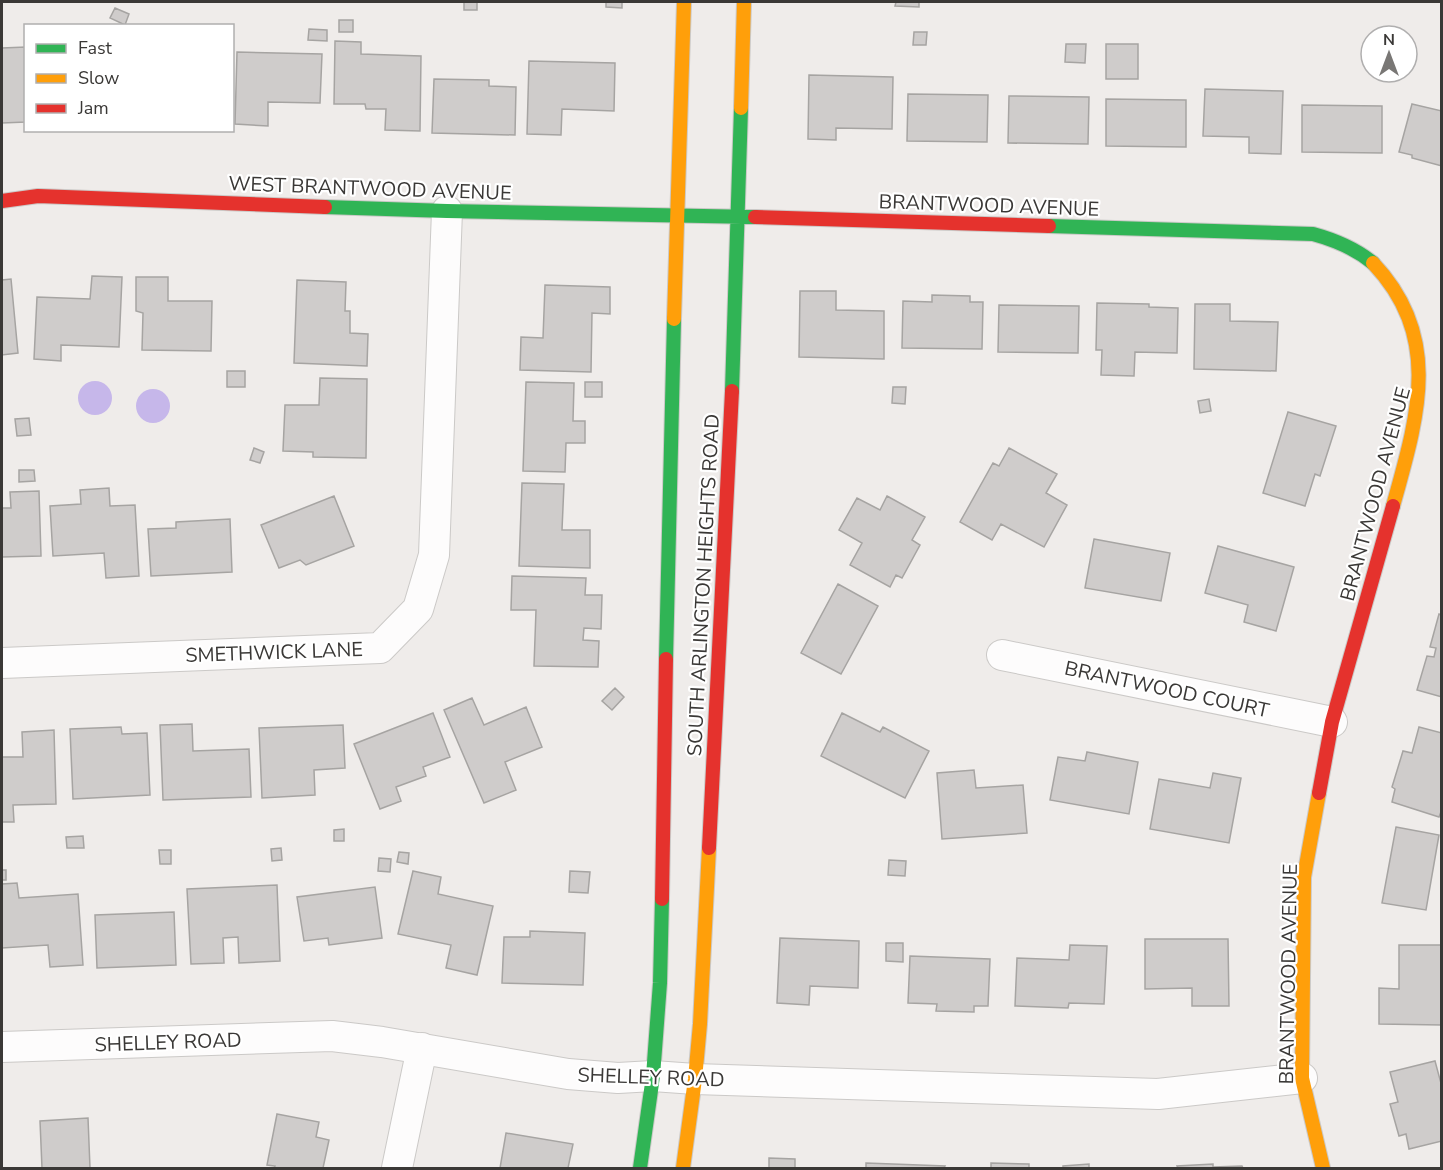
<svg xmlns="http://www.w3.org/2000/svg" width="1443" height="1170" font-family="'Nunito Sans',sans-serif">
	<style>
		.water { fill: #c6b7ea }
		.building { fill: #cfcccb; stroke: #a6a4a2; stroke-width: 1.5 }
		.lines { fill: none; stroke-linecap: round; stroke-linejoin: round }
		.street-casing { stroke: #cbc9c7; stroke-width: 32 }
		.fast-casing { stroke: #cbc9c7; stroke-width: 16 }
		.slow-casing { stroke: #cbc9c7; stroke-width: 16 }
		.jam-casing { stroke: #cbc9c7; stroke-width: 16 }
		.street { stroke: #fdfcfc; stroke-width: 30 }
		.fast { stroke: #30b455; stroke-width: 14 }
		.slow { stroke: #ff9f0a; stroke-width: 14 }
		.jam { stroke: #e5322d; stroke-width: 14 }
		.labels { text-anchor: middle; stroke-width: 4.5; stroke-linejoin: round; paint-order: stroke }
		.street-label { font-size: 20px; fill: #3a3836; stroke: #fff }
	</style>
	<rect width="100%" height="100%" fill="#efecea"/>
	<path class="water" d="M78 398a17 17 0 1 1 34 0a17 17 0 1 1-34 0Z
		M136 406a17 17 0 1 1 34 0a17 17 0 1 1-34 0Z"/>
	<path class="building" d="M464,2H477V10H464Z
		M606,2H622V8L606,7Z
		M896,2H919V7L895,6Z
		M115,8L129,14L125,25L110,18Z
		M339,20H353V32H339Z
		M309,29L327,30V41L308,40Z
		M914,32H927L926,45H913Z
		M335,41L361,42V54L421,56L420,131L385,130L386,109H366L365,104H334Z
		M1066,44H1086L1085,63L1065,62Z
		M1106,44H1138V79H1106Z
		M26,47V122L2,123V48Z
		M237,52L322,54L320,103L268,102V126L235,124Z
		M529,61L615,63L614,111L562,109L561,135L527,134Z
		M809,75L893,77L892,129L836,128V140L808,139Z
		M434,79L489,80V86L516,87L515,135L432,133Z
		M1205,89L1283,91L1281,154L1249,153V137L1203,136Z
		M908,94L988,95L987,142L907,141Z
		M1009,96L1089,97L1088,144L1008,143Z
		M1106,99L1186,100V147L1106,146Z
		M1412,104L1442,111V166L1412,158V155L1399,152Z
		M1302,105L1382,106V153L1302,152Z
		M92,276L122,277L119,347L61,345V361L34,359L37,297L90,299Z
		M136,277H168V301H212L211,351L142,350L143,313L136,311Z
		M11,279L18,353L2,355V280Z
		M297,280L346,282L345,311H350V333L368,334L367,366L294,363Z
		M545,285L610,287V314L592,313L591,372L520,370L521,337L543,338Z
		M800,291H836V310L884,311V359L799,357Z
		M932,295L970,296V302H983L982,349L902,348L903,301L932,302Z
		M1097,303L1149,304V307L1178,308L1177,353L1135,352L1134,376L1101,375L1102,350H1096Z
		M1195,304H1230V321L1278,322L1276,371L1194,369Z
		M999,305L1079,306L1078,353L998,352Z
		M227,371H245V387H227Z
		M320,378L367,379L366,458L313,457V452L283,451L285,405H319Z
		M526,382L574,383L573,421H585V443H566L565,472L523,471Z
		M585,382H602V397H585Z
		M893,387H906L905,404L892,403Z
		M1209,399L1211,411L1200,413L1198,401Z
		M1288,412L1336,426L1320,476L1315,474L1305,506L1263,493Z
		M29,418L31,435L17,436L15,419Z
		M254,448L264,452L260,463L250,460Z
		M1009,448L1057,474L1046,493L1067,505L1044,547L1001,524L992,540L960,522L993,463L999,466Z
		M19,470H34L35,481L19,482Z
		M522,483L564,484L562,530H590V568L519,566Z
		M109,488L110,506L135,505L139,576L106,578L104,553L53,556L50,506L81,504L80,490Z
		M39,491L41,556L2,557V508H11L10,492Z
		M334,496L354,546L306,565L300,560L279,568L261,525Z
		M887,496L925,517L912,540L920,545L902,578L896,575L890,587L850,565L862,543L839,530L857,498L880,510Z
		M230,519L232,572L151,576L148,529L176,528V522Z
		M1094,539L1170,553L1161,601L1085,588Z
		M1218,546L1294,567L1276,631L1244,622L1248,605L1205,593Z
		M512,576L586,578L585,595H602L601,629L584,628L583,640L599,641L598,667L534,666L536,610H511Z
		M838,584L878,606L841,674L801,653Z
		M1439,614L1442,615V697L1417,690L1427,656L1434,657L1436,648L1430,647Z
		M615,688L624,697L612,710L602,701Z
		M472,698L484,725L526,707L542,747L505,762L516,790L484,803L444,710Z
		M433,713L450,757L423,767L426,776L396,787L401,801L380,809L354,744Z
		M842,713L880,732L883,727L929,751L905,798L821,756Z
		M192,724L193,751L249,749L251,797L163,800L160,725Z
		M343,725L345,768L314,770L315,795L262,798L259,728Z
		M121,727L122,734L147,733L150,795L73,799L70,729Z
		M1419,727L1442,733V809L1439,817L1392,802L1395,789L1392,787L1403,751L1412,753Z
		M54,730L56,804L13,805L14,822H2V757H23L22,732Z
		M1087,752L1138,762L1129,814L1050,800L1058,757L1085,761Z
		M974,770L976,788L1023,785L1027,833L942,839L937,773Z
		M1213,773L1241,778L1229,843L1150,829L1159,779L1210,788Z
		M1396,827L1439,835L1426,910L1382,903Z
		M344,829V841H334V830Z
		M83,836L84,848H67L66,837Z
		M281,848L282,860L272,861L271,849Z
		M159,850H171V864H160Z
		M399,852L409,853L408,864L397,862Z
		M379,858L391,859L390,872L378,871Z
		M889,860L906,861L905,876L888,875Z
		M2,870H6V880H2Z
		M413,871L441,877L438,894L493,906L477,975L446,968L451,945L398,934Z
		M570,871L590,872L588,893L569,892Z
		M17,883L19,898L78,894L83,965L50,967L48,945L2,948V884Z
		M277,885L280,961L239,963L238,937L223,938L224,963L191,964L187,889Z
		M375,887L382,938L329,945L328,938L304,941L297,897Z
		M174,912L176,965L97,968L95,915Z
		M530,931L585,933L583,985L502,983L504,937H530Z
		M780,938L859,941L858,988L810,986L809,1005L777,1003Z
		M1145,939H1228L1229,1006H1192V988L1145,989Z
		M886,943H903V962L886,961Z
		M1070,945L1107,946L1104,1004L1069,1003L1068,1008L1015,1006L1017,958L1069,960Z
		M1399,945H1442V1025L1379,1024V988L1399,989Z
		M910,956L990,959L988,1006H974V1012L936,1011L937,1004L908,1003Z
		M1435,1061L1442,1087V1141L1409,1149L1406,1134L1399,1136L1390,1104L1398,1102L1390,1072Z
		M277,1114L319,1122L316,1137L329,1140L323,1168H274L275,1166L267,1165Z
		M88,1118L90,1168H42L40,1121Z
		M506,1133L573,1144L568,1168H500Z
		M769,1158L795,1159V1168H769Z
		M866,1163L945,1166L944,1168H866Z
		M991,1163L1029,1164V1168H991Z
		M1089,1164V1168H1063V1166Z
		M1213,1164V1167L1242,1166L1243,1168H1178L1177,1166Z"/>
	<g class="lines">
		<g class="street-casing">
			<path id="street" d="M1002,655L1332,722
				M2,663L380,648L418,609L434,555L447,211
				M2,1047L332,1036L382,1042L568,1074L618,1078L653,1076L695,1079L1158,1094L1302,1078
				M397,1168L422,1048"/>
		</g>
		<g class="fast-casing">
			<path id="fast" d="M325,207L447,211L755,217
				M1049,226L1313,234C1335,240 1356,249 1373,263
				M732,391L741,108
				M666,659L674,319
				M640,1168L653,1076L660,983L662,899"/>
		</g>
		<g class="slow-casing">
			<path id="slow" d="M741,108L744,2
				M1373,263C1443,337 1418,416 1393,506
				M674,319L684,2
				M1319,793L1304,877L1302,1078L1323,1168
				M683,1168L695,1079L700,1024L709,848"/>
		</g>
		<g class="jam-casing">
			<path id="jam" d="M2,201L38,196L325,207
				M755,217L1049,226
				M1319,793L1332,722L1393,506
				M709,848L732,391
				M662,899L666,659"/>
		</g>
		<use href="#street" class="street"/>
		<use href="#fast" class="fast"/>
		<use href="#slow" class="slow"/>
		<use href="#jam" class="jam"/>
	</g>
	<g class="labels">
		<g class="street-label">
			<text transform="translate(370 188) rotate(2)" y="7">WEST BRANTWOOD AVENUE</text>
			<text transform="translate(989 205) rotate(2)" y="7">BRANTWOOD AVENUE</text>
			<text transform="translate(1375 494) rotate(-75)" y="7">BRANTWOOD AVENUE</text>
			<text transform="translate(703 585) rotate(-87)" y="7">SOUTH ARLINGTON HEIGHTS ROAD</text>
			<text transform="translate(274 652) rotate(-2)" y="7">SMETHWICK LANE</text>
			<text transform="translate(1167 689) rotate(12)" y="7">BRANTWOOD COURT</text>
			<text transform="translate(1288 974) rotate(-89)" y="7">BRANTWOOD AVENUE</text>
			<text transform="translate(168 1042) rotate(-2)" y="7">SHELLEY ROAD</text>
			<text transform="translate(651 1077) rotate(2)" y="7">SHELLEY ROAD</text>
		</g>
	</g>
	<rect width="1443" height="1170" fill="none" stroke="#3a3836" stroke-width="6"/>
	<rect x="24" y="24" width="210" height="108" fill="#ffffff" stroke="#b0afaf" stroke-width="1.5"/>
	<rect x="36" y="44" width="30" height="9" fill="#30b455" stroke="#b0afaf" stroke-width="1.5"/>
	<text x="78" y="54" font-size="18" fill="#3a3836">Fast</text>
	<rect x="36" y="74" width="30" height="9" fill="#ff9f0a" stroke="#b0afaf" stroke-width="1.5"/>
	<text x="78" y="84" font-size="18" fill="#3a3836">Slow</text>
	<rect x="36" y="104" width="30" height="9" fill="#e5322d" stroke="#b0afaf" stroke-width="1.5"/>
	<text x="78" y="114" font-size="18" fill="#3a3836">Jam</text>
	<g transform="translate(1389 54)"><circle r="28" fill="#ffffff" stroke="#b0afaf" stroke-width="1.5"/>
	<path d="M0-4.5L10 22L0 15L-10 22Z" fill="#797775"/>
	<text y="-9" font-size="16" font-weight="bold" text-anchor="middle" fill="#3a3836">N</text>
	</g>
</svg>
